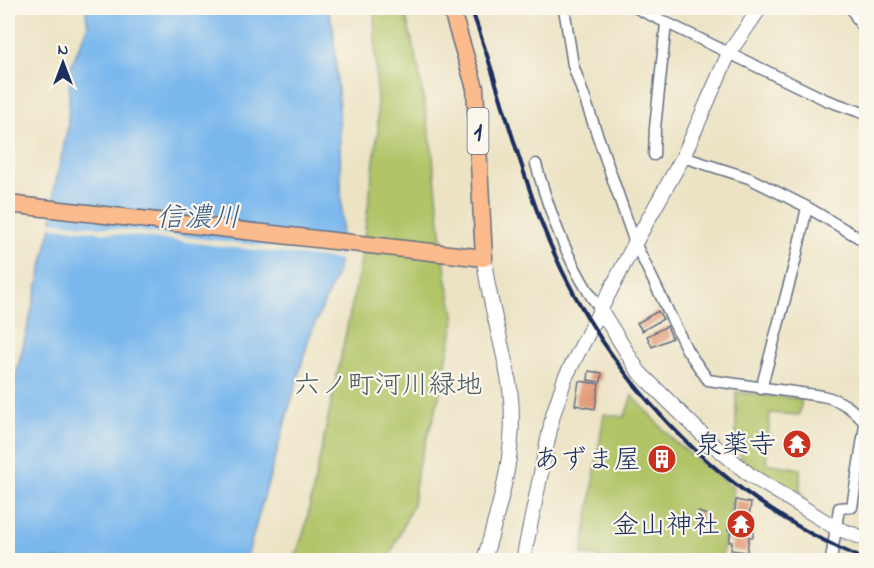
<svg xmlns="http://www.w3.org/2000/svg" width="874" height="568" font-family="'Indie Flower','Klee One',sans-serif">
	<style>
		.green { fill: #b1c468; stroke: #667a63; stroke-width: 1.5 }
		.water { fill: #79b7ed; stroke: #4a73a6; stroke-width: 1.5 }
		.pier { fill: #ece3c4 }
		.building { fill: #e0906c }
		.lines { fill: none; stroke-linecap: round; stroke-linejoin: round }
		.minor-casing { stroke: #646e82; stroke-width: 13 }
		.tertiary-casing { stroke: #646e82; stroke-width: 16 }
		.primary-casing { stroke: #646e82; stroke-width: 19 }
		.minor { stroke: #fff; stroke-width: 10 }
		.tertiary { stroke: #fff; stroke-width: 14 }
		.primary { stroke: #fbbb8d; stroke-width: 16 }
		.rail { stroke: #1b2f5e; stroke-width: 4 }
		.labels { text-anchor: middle; stroke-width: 4.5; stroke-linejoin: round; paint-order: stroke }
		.shield { fill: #fbf7ec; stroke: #5e6b89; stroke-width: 1.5 }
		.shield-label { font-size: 26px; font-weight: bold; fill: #1b2f5e }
		.park-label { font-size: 27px; fill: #485c61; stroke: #fbf7ec }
		.poi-label { font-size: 27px; fill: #1b2f5e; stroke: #fbf7ec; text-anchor: end }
		.water-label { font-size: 28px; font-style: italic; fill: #375889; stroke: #fbf7ec }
	</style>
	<rect width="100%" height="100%" fill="#fbf7ec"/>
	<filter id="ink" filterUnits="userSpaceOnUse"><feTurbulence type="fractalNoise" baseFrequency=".0167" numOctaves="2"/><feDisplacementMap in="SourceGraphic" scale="12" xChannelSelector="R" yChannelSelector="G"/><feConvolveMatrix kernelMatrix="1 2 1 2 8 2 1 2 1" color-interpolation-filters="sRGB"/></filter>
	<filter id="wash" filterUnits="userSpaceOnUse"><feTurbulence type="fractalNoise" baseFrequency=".008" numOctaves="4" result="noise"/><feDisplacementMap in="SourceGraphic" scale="24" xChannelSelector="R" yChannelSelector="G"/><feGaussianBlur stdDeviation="1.35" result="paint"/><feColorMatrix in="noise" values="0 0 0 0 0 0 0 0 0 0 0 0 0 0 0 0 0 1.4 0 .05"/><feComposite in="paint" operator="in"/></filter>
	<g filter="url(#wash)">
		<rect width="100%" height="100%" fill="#ece3c4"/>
		<path class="green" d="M374,8H404L418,66L432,149L446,276L455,319L438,402L418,467L413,504L388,560H294L305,528L361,261L378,130Z
			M736,392L802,399L799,415L770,413L766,463L800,469V490L806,504C794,497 753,474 746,465C732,447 737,414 736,392Z
			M632,395L675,442L734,489L721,560H599V556L582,555L604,414L623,417L626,414Z"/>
		<path class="water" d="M85,8H327L333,27L339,104L342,224L338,271L309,338L246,560H8V396L14,384L52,225L54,190L68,127L70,69L88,25Z"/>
		<path class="pier" d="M49,221L342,255L341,260L49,226Z"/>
		<g id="blocks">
			<path class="building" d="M658,311L663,319L642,331L637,323Z
				M667,326L672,338L652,347L647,336Z
				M589,371L602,373L601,382L588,380Z
				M579,381L599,384L595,409L575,405Z
				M664,454L666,461L659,464L657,456Z
				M736,500L751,503L749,518L754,519L753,537H749L747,552L731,550L732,542H729L731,530H728L730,518L734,519Z
				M698,512L711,516L709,525L696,521Z"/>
		</g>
	</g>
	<g filter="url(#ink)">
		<use href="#blocks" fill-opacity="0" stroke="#646e82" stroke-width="1.5"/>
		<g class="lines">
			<g class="minor-casing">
				<path id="minor" d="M564,8L573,65L635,243L687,350L708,380L822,396C842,400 853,409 866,424
					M636,8L826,100L866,114
					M851,8L866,34
					M654,155L655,128L666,24
					M683,157L749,178L807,207L866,242
					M536,164C550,215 569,267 600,309
					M761,389L796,258L807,207
					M831,560L839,508L852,507L866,419"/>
			</g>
			<g class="tertiary-casing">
				<path id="tertiary" d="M484,258C488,302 504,345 510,389C518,447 500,505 484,560
					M600,309L639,372L711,443L750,475L836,528L866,539
					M523,560L553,415L565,378L635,243L683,157L729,53L760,8"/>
			</g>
			<g class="primary-casing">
				<path id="primary" d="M8,204L484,258L475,88L451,8"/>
			</g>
			<use href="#minor" class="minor"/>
			<use href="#tertiary" class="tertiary"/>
			<use href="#primary" class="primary"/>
			<path class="rail" d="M471,8C496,77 514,149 540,219C597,371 716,498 866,560"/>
		</g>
	</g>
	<defs>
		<g id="temple-disc" transform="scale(1.5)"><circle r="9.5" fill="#c8321e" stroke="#fbf7ec"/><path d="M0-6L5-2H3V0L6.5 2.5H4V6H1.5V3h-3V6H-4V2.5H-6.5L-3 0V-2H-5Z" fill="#fff"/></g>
		<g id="building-disc" transform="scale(1.5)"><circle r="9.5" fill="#c8321e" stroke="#fbf7ec"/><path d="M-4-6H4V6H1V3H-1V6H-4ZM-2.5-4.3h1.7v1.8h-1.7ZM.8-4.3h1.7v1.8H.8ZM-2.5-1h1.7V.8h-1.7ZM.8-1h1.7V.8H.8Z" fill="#fff"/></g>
	</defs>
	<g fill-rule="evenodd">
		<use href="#temple-disc" x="797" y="444"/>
		<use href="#building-disc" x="662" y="459"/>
		<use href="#temple-disc" x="741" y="524"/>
	</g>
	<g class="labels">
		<rect class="shield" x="467.5" y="108" width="21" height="46" rx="4.5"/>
		<g class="shield-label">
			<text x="478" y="140">1</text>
		</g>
		<g class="park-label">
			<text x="388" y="393">六ノ町河川緑地</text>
		</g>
		<g class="poi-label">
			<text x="776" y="453">泉薬寺</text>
			<text x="641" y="468">あずま屋</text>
			<text x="720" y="533">金山神社</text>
		</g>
		<g class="water-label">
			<text x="198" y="226">信濃川</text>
		</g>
	</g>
	<rect width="874" height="568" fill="none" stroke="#fbf7ec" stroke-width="30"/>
	<g transform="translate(63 63)" stroke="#fbf7ec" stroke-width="4.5" paint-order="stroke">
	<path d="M0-4.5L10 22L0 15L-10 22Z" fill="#1b2f5e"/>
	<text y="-9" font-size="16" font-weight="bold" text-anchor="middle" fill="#1b2f5e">N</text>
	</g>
</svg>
